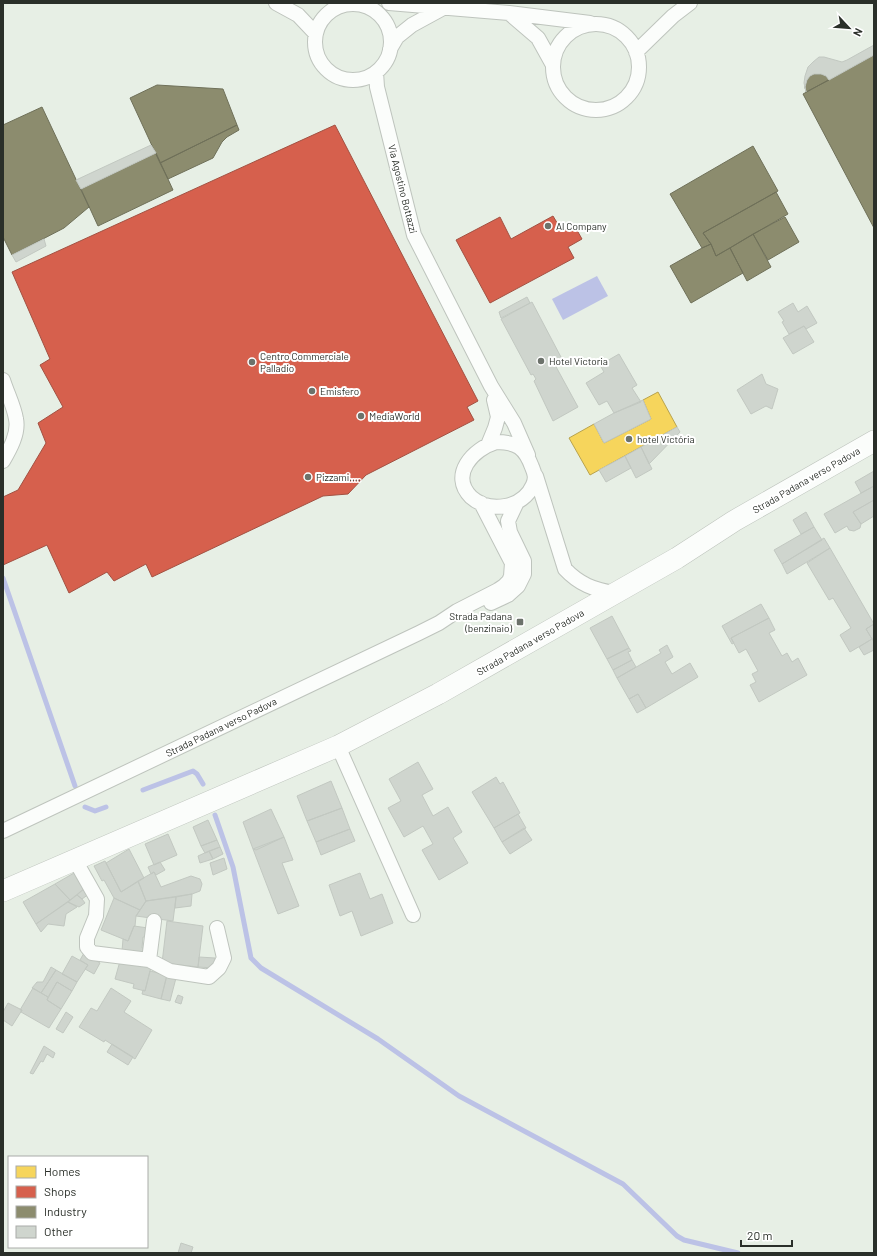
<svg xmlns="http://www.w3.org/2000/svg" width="877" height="1256" font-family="Barlow,sans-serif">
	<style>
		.water { fill: #bcc2e6 }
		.homes { fill: #f6d55c; stroke: #b9a34d }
		.shops { fill: #d6604d; stroke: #a25142 }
		.industry { fill: #8c8c6e; stroke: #6f7059 }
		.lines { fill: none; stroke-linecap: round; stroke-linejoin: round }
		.stream { stroke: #bcc2e6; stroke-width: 5 }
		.building { fill: #cfd5ce; stroke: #c2c8c1 }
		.street-casing { stroke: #bec4bd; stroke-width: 16 }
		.primary-casing { stroke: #bec4bd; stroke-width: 22 }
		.street { stroke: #fbfdfb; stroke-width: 14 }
		.primary { stroke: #fbfdfb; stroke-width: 21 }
		.poi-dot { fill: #6c726b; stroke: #fff; stroke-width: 1.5 }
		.labels { text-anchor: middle; stroke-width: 4; stroke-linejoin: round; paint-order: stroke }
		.street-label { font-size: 10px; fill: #2a2f29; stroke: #fff }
		.poi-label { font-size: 10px; fill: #2a2f29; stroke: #fff; text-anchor: start }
	</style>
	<rect width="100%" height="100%" fill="#e7efe5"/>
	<path class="water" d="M597,276L608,296L563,320L552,299Z"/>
	<path class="homes" d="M658,392L677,427L590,475L569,438L594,424L604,443L651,419L643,400Z"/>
	<path class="shops" d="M335,125L478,401L467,407L474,420L366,475L348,494L323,496L152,577L146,564L114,581L107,572L69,593L47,545L3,565V497L18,490L46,443L38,423L63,407L40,365L50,359L12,272Z
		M553,216L562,231L574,225L582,239L568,247L574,258L490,303L456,240L500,217L511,239Z"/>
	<path class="industry" d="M874,55V228L803,94Z
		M814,74H821L826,76L829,80L806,92L805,87L807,80L810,76Z
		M157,85L223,89L237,125L160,163L130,98Z
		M42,107L89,207L64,228L12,255L3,237V125Z
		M237,125L239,130L227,137L222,142L213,158L168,179L160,163Z
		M753,146L778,191L703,233L711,244L702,248L670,194Z
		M156,153L173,190L98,226L81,189Z
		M776,192L788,214L716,256L711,244L703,233Z
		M785,217L799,242L768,260L753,234Z
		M753,234L771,267L747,281L730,248Z
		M711,244L716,256L730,248L743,273L691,303L670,266L702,248Z"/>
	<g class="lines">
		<path class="stream" d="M3,578L75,786
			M143,790L193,771L197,774L203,784
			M85,807L95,811L106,807
			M215,815L233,867L251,958L261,968L378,1039L459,1096L623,1184L677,1236L684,1240L738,1253"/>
	</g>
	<path class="building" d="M874,45V55L829,80L826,76L821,74H814L810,76L807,80L805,87L806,92L804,83L805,76L808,67L813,62L819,57H824L842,62L847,60Z
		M151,145L156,153L81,189L76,180Z
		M44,239L46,246L16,262L12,255Z
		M527,297L530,303L501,318L499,312Z
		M532,302L562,359L554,363L578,407L553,421L534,381L536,379L533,374L531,375L501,319Z
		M793,303L798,312L807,306L817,323L806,329L804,326L789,334L782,322L784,321L778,312Z
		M804,326L814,342L793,354L783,338Z
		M619,354L637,385L632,388L641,402L614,413L607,401L599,405L586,383L604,372L600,365Z
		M762,374L766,384L778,389L772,409L766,406L751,414L737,390Z
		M643,400L651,419L604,443L594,424L614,413Z
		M677,427L680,432L649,464L641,447Z
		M641,447L652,469L636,478L625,456Z
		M625,456L631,468L606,482L599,470Z
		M874,471V486L861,493L855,482Z
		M874,486V500L853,512L861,524L860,528L854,531L849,530L847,526L835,533L824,514Z
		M874,500V516L861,524L853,512Z
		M806,512L814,527L801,534L793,520Z
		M814,527L822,540L782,564L774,550Z
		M824,538L830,548L787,574L782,564Z
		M830,548L874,624L866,629L872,639L850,652L840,635L851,628L833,598L829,600L807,563Z
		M761,604L769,618L731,638L734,643L732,644L722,626Z
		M612,616L629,648L607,659L590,628Z
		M769,618L775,630L769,633L782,656L787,653L792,662L798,658L807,675L759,702L750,685L756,682L752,674L758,671L746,649L739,653L731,638Z
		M874,624V639H872L866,629Z
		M872,639L874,642V650L864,655L859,647Z
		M667,645L673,657L665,662L672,674L690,663L698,677L646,708L638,694L629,699L617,678L661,653L659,650Z
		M629,648L631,651L628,652L632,660L613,670L607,659Z
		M632,660L636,667L617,678L613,670Z
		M638,694L646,708L637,713L629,699Z
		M418,762L433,789L422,795L433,816L448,807L462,832L453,838L468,863L439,880L422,850L433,844L423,826L404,837L388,808L401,801L389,779Z
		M496,777L500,784L503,782L520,813L494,828L472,792Z
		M331,781L342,808L307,821L297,796Z
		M342,808L350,829L316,842L307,821Z
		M271,809L284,837L256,850L253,849L243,822Z
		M518,814L526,828L502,842L494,828Z
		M208,820L217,840L201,846L193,827Z
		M524,828L532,840L510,854L502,842Z
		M350,829L355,841L321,855L316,842Z
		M168,834L177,855L154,865L145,844Z
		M284,837L293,860L282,863L299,906L278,914L253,849Z
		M217,840L220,847L205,853L201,846Z
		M220,847L223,854L213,859L209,851Z
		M129,849L144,878L121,892L106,863Z
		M209,851L213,859L200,863L198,856Z
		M224,858L227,869L213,875L210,863Z
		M105,861L121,892L138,881L146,901L140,910L114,898L104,880L102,881L94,866Z
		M160,862L165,870L156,875L154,872L151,874L148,867Z
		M154,872L161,887L191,876L200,879L202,884L200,891L192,894L146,901L138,881Z
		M74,873L85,888L70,900L55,884Z
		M360,873L370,899L382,894L393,923L361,936L352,911L340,916L329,885Z
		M55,884L70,900L36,924L23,902Z
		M85,888L89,894L82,899L77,895Z
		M192,894L191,906L175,908L176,897Z
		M77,895L82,899L85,903L79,907L68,902Z
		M176,897L173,921L136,916L146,901Z
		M114,898L140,910L136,916L135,926H134L128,941L101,930Z
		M68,902L77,907L66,914L64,926L48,924L41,932L36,924Z
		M167,921L203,926L198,967L162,963Z
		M134,926L148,928L147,937H143L142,948H146V953L122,951L123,939L128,941Z
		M84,953L100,963L94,974L85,969L88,965L80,960Z
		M72,956L88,965L77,982L62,974Z
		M199,957L215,958L214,968L198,967Z
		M120,961L151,967L145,991L133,988L134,984L115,979Z
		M51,967L56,970L41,993L32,988L37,982H43Z
		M56,970L77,982L72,991L57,982L48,997L41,993Z
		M150,971L167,975L161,999L142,994L143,990L145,991Z
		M167,975L176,978L170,1001L161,999Z
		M57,982L72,991L61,1009L47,1000Z
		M33,988L48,997L47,1000L61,1009L49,1028L21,1012L22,1010H20Z
		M111,988L131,1001L124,1012L152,1030L135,1059L105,1040L104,1042L79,1027L91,1008L97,1011Z
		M178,995L183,997L181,1004L175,1002Z
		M8,1003L22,1010L12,1026L3,1020V1012Z
		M66,1012L73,1017L63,1033L56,1029Z
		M112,1044L133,1057L128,1065L107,1052Z
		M44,1046L55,1053L53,1058L47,1054L43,1062L41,1061L33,1074L30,1073Z
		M181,1243L193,1247L191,1253H178Z"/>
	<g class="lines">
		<g class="street-casing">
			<path id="street" d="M276,3L298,15L316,34
				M389,3L509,13L590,23
				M315 42a38 38 0 1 1 76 0a38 38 0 1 1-76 0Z
				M509,13L538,38L553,65
				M553 67a43 43 0 1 1 86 0a43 43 0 1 1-86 0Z
				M390,49L397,37L412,25L445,7
				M636,52L673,16L690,3
				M376,72L377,87L414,235L491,386L514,423L528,455
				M3,380C7,393 14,406 16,419C19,433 10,449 3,461
				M496,442C517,442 525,448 532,467C535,474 536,478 533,485C523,508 490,514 471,497C449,475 473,449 496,442Z
				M488,445L495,428L498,417L494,400
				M536,476L565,569C579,584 594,590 615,593
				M491,603L508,595L518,586L524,574V561L510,532L508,521L517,502
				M338,746L413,915
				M3,831L419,633L439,623L457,611L498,590L504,586L509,581L511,576L512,563L481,503
				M75,860L97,899L96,916L87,938V947L92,953L149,960L170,971L209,977L219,968L224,958L217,928
				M149,960L154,921"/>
		</g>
		<g class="primary-casing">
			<path id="primary" d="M3,891L338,746L438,694L677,558L734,521L874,441"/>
		</g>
		<use href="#street" class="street"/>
		<use href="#primary" class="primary"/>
	</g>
	<g class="poi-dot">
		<circle cx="548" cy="226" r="4"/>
		<circle cx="541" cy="361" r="4"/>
		<circle cx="252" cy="362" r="4"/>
		<circle cx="312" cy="391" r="4"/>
		<circle cx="361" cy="416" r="4"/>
		<circle cx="629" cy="439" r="4"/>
		<circle cx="308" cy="477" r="4"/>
		<rect x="516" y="618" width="8" height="8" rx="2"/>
	</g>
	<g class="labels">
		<g class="street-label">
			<text transform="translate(403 189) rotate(76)" y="4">Via Agostino Bottazzi</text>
			<text transform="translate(806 480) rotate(-30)" y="4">Strada Padana verso Padova</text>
			<text transform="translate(530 642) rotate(-30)" y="4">Strada Padana verso Padova</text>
			<text transform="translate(221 727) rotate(-26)" y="4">Strada Padana verso Padova</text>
		</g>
		<g class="poi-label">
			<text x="556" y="230">Al Company</text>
			<text x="260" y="360">Centro Commerciale<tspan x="260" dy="12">Palladio</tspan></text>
			<text x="549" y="365">Hotel Victoria</text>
			<text x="320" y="395">Emisfero</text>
			<text x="369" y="420">MediaWorld</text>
			<text x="637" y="443">hotel Victória</text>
			<text x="316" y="481">Pizzami....</text>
			<text x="512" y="620" text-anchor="end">Strada Padana<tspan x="512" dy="12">(benzinaio)</tspan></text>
		</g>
	</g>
	<rect width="877" height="1256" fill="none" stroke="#2a2f29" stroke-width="8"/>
	<rect x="8" y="1156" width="140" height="92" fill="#ffffff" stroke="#aaaca9"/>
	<rect x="16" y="1166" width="20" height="12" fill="#f6d55c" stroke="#aaaca9"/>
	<text x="44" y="1176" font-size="12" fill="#2a2f29">Homes</text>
	<rect x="16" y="1186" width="20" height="12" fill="#d6604d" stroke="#aaaca9"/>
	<text x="44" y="1196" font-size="12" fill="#2a2f29">Shops</text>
	<rect x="16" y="1206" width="20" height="12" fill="#8c8c6e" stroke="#aaaca9"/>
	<text x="44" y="1216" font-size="12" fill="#2a2f29">Industry</text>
	<rect x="16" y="1226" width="20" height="12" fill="#cfd5ce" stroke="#aaaca9"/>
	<text x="44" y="1236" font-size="12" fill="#2a2f29">Other</text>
	<g transform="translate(849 28) rotate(116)" stroke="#ffffff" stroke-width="3" paint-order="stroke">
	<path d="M0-3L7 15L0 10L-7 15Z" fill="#2a2f29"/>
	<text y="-6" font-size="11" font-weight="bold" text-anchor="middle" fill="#2a2f29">N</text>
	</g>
	<path d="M741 1240v6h51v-6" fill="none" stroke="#2a2f29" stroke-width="2"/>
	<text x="747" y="1240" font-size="12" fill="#2a2f29" stroke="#ffffff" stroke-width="3" paint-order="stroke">20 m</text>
</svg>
